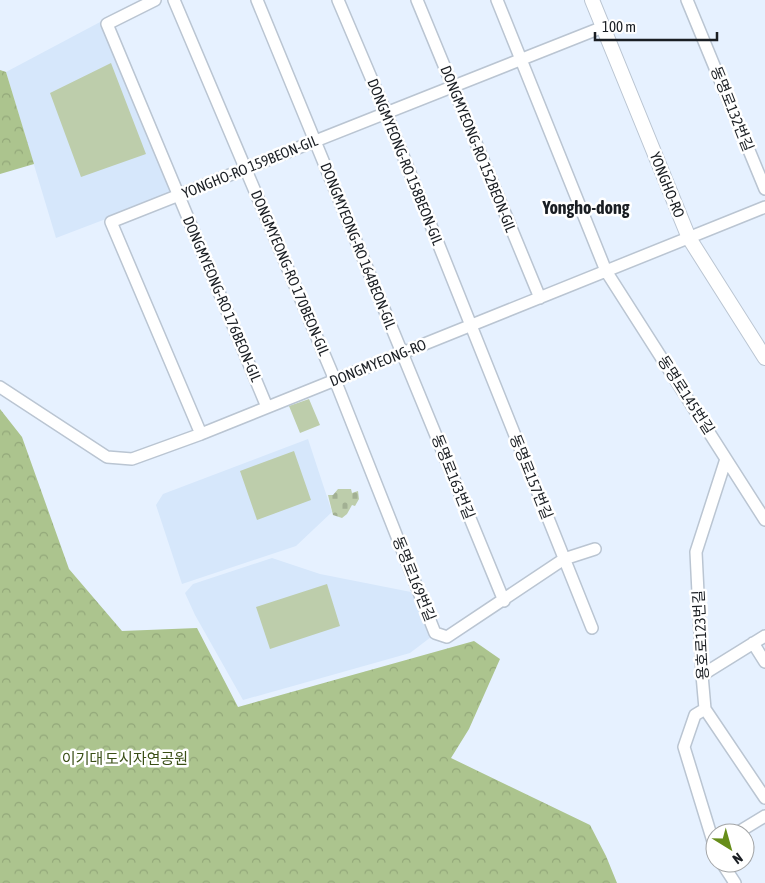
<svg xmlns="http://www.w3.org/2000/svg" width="765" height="883" font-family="'Asap Condensed','Noto Sans KR',sans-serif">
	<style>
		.built { fill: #d6e7fb }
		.forest { fill: url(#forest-crowns) }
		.cemetery { fill: url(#cemetery-stones) }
		.park { fill: #bdcdab }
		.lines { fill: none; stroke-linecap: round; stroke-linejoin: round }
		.minor-casing { stroke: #bac5d2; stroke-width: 14 }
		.major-casing { stroke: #bac5d2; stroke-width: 16 }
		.minor { stroke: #fff; stroke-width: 11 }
		.major { stroke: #fff; stroke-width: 14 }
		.labels { text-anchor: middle; stroke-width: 5; stroke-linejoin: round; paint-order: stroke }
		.street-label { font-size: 15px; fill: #1a1e23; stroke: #fff }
		.park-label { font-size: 15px; fill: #3a4f16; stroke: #fff }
		.quarter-label { font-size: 18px; font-weight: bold; fill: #1a1e23; stroke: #fff }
	</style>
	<defs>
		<pattern id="forest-crowns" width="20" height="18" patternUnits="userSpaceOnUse" patternTransform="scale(1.25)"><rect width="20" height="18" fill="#acc48e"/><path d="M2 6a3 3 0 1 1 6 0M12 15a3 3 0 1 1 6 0" fill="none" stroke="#93a87a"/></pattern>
		<pattern id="cemetery-stones" width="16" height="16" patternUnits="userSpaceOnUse" patternTransform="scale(1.25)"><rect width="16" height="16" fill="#bdcdab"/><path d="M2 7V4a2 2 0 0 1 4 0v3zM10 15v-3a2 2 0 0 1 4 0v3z" fill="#a2b093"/></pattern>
	</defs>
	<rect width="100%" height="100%" fill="#e6f1ff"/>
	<path class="built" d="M102,21L174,193L56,238L6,72Z
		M308,439L332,512L296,546L182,584L156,505L163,494Z
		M272,558L320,574L416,593L431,637L410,653L243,700L195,615L185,593L193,584Z"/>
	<path class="forest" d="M0,70L6,72L34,164L0,174Z
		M0,409L22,437L69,569L122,631L197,628L238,707L474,641L500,659L469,729L451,758L590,825L606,856L617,883H0Z"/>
	<path class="cemetery" d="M338,489H351L352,493L358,491L359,499L355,506L352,505L347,514L342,518L333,515L328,495H333Z"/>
	<path class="park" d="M111,63L146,154L81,177L50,93Z
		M309,399L320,425L300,433L289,406Z
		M294,451L311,500L257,520L240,471Z
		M327,584L340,626L270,649L256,607Z"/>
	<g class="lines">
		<g class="minor-casing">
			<path id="minor" d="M155,0L107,24L267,407
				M174,0L335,380L435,633L447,637L564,559L595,549
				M257,0L504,601
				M338,0L386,113L592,628
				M417,0L540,298
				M497,0L606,271L765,520
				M687,0L765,189
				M0,387L107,457L132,459L201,434L765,207
				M201,434L111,222L603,27
				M726,459L696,552L702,675L705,709L765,798
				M753,643L765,662
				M702,675L765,636
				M705,709L695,715L684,747L715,848
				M737,833L765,816
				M722,863L735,883"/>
		</g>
		<g class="major-casing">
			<path id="major" d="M592,0L689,238L765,358"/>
		</g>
		<use href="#minor" class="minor"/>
		<use href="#major" class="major"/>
	</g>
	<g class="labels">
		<g class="street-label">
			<text transform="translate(732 109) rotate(68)" y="5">동명로132번길</text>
			<text transform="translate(478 149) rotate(68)" y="5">DONGMYEONG-RO 152BEON-GIL</text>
			<text transform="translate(405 162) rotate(68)" y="5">DONGMYEONG-RO 158BEON-GIL</text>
			<text transform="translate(250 167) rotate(-22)" y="5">YONGHO-RO 159BEON-GIL</text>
			<text transform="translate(667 185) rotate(68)" y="5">YONGHO-RO</text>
			<text transform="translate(358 246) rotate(68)" y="5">DONGMYEONG-RO 164BEON-GIL</text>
			<text transform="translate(290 273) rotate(67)" y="5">DONGMYEONG-RO 170BEON-GIL</text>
			<text transform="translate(222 299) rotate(67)" y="5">DONGMYEONG-RO 176BEON-GIL</text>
			<text transform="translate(378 363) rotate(-22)" y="5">DONGMYEONG-RO</text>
			<text transform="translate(686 395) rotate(57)" y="5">동명로145번길</text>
			<text transform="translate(453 477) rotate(68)" y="5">동명로163번길</text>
			<text transform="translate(531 477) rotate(68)" y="5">동명로157번길</text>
			<text transform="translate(414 579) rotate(68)" y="5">동명로169번길</text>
			<text transform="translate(701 635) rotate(-93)" y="5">용호로123번길</text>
		</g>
		<g class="park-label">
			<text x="125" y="764">이기대 도시자연공원</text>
		</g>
		<g class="quarter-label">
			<text x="586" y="214">Yongho-dong</text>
		</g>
	</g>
	<g transform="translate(730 848) rotate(143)"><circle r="24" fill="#ffffff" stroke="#a3a5a7"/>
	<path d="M0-4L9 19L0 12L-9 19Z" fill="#668d1a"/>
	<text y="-8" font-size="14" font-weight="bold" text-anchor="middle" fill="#1a1e23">N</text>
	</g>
	<path d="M595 32v8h122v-8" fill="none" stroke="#1a1e23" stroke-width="2.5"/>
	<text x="602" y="32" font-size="15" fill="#1a1e23" stroke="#ffffff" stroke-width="4" paint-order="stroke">100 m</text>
</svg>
